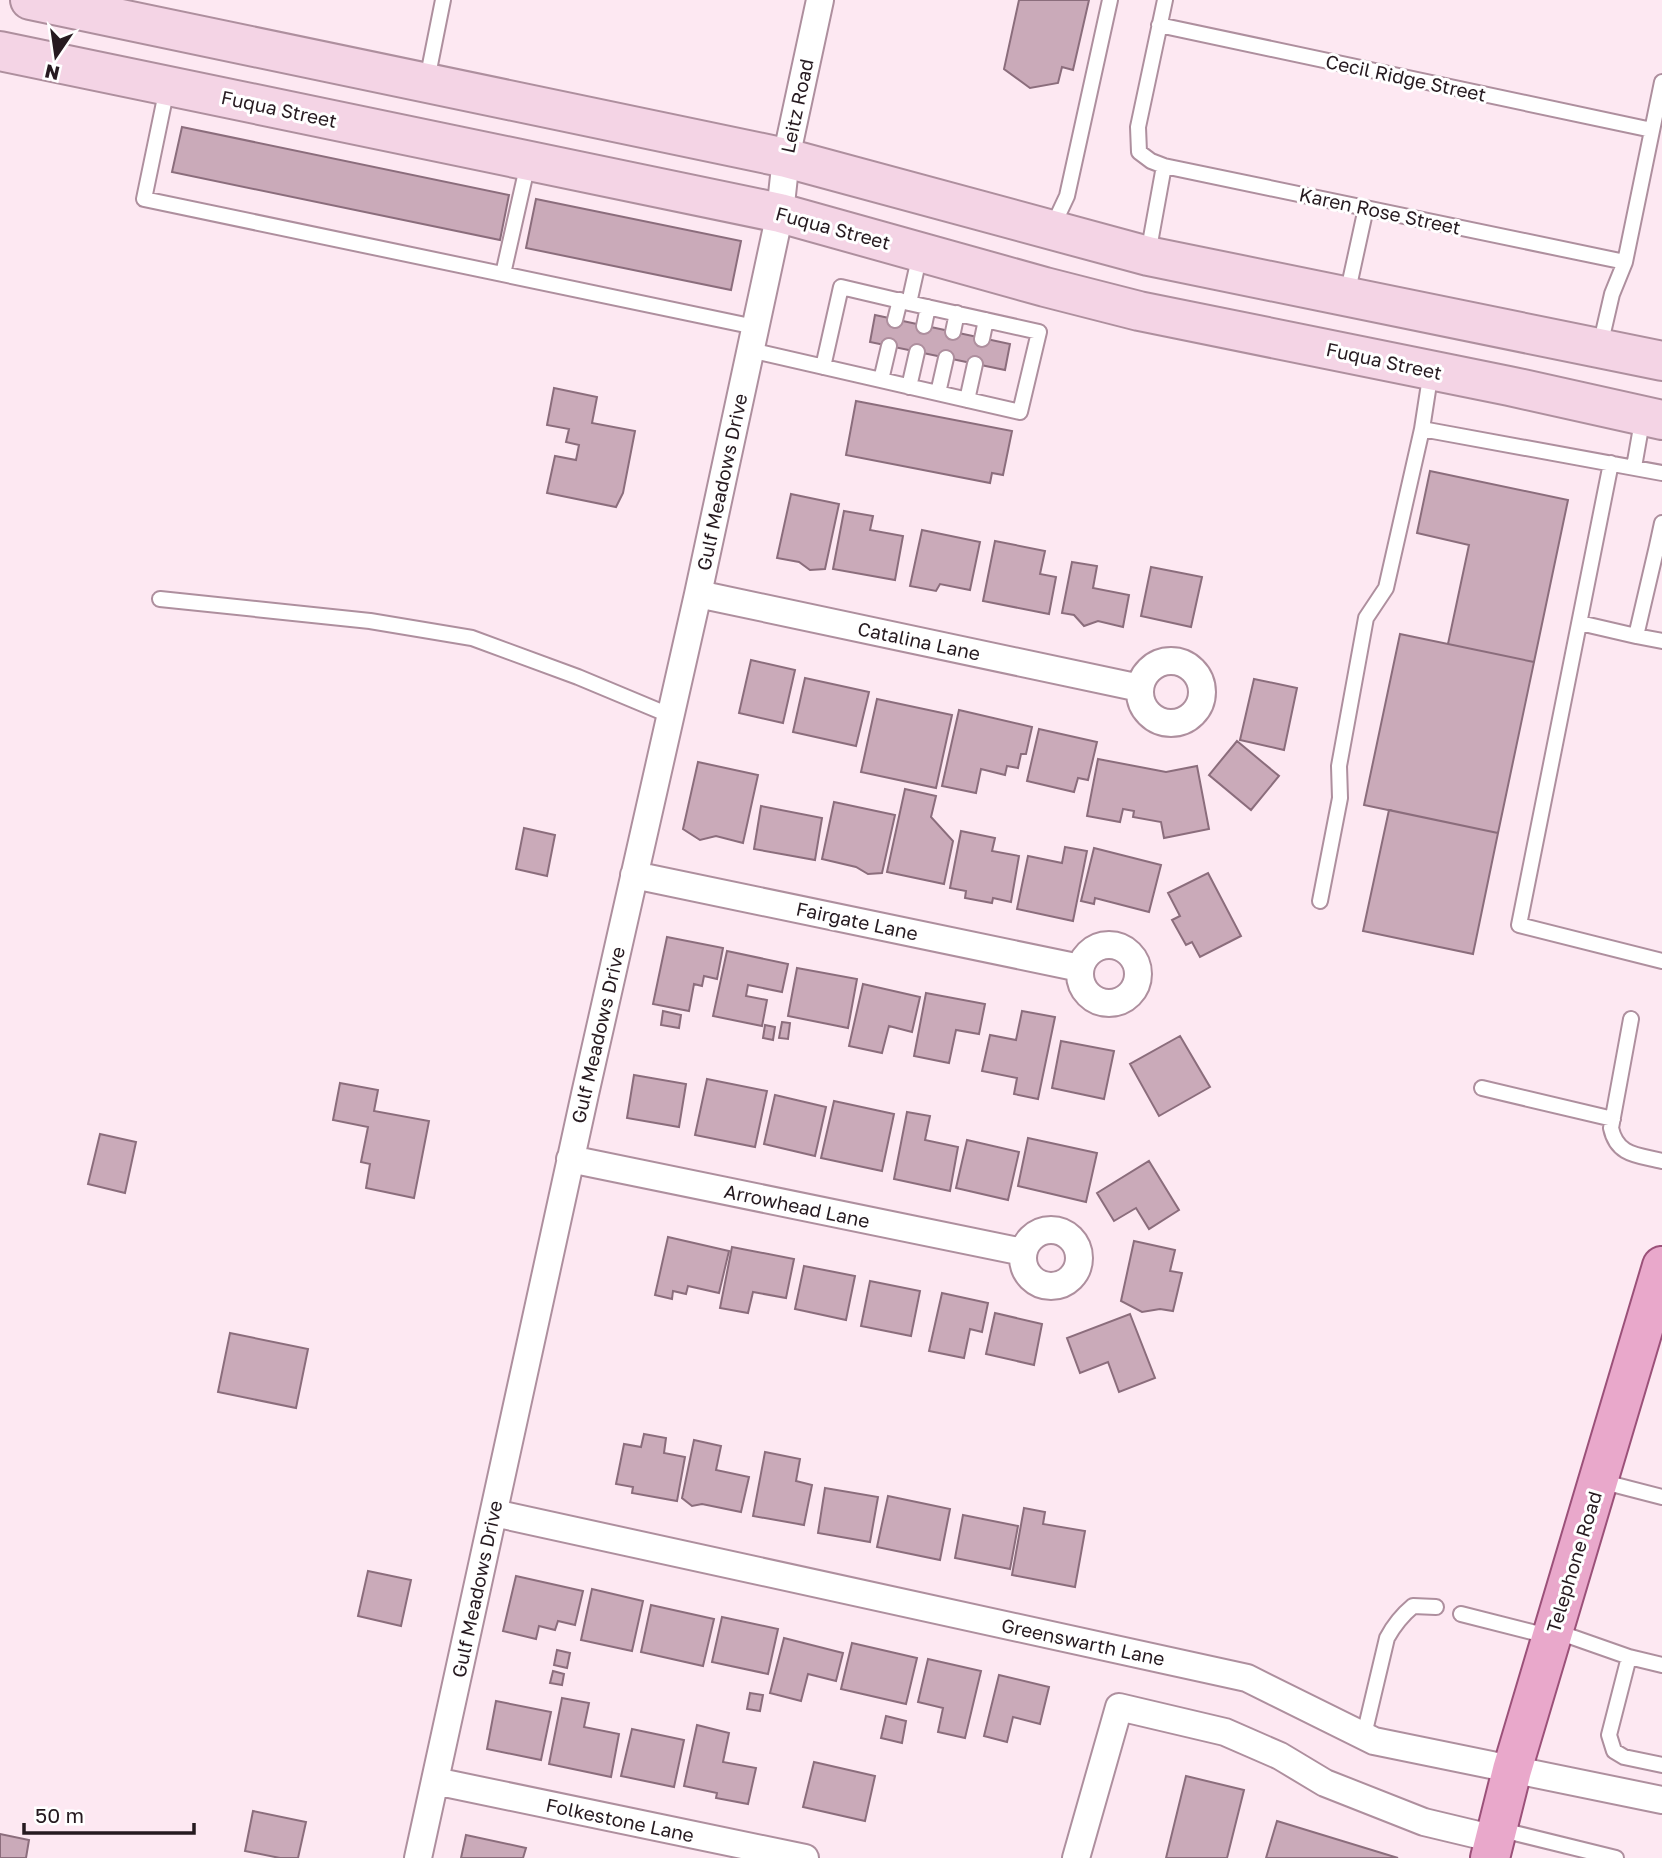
<svg xmlns="http://www.w3.org/2000/svg" width="1662" height="1858" font-family="'Golos Text',sans-serif">
	<style>
		.building { fill: #caaab9; stroke: #8b6d7c; stroke-width: 2 }
		.lines { fill: none; stroke-linecap: round; stroke-linejoin: round }
		.service-casing { stroke: #ae8f9e; stroke-width: 18 }
		.minor-casing { stroke: #ae8f9e; stroke-width: 30 }
		.secondary-casing { stroke: #ae8f9e; stroke-width: 42 }
		.primary-casing { stroke: #9b5179; stroke-width: 42 }
		.service { stroke: #fff; stroke-width: 14 }
		.minor { stroke: #fff; stroke-width: 26 }
		.secondary { stroke: #f4d4e5; stroke-width: 38 }
		.primary { stroke: #e9a8cb; stroke-width: 38 }
		.labels { text-anchor: middle; stroke-width: 6; stroke-linejoin: round; paint-order: stroke }
		.street-label { font-size: 19px; fill: #261a20; stroke: #fff }
	</style>
	<rect width="100%" height="100%" fill="#fde8f2"/>
	<path class="building" d="M1019,0H1089L1073,70L1062,67L1058,83L1030,88L1004,69Z
		M182,127L509,195L500,240L172,172Z
		M536,199L741,241L731,290L526,248Z
		M875,315L1010,344L1005,370L870,342Z
		M554,388L597,397L592,423L635,431L623,493L616,507L547,493L555,456L576,460L579,445L566,442L569,429L547,425Z
		M856,401L1012,431L1003,475L992,473L990,483L846,455Z
		M1430,471L1568,500L1534,662L1448,644L1469,545L1417,533Z
		M791,494L839,504L825,569L810,570L799,562L777,558Z
		M844,511L873,516L870,530L903,536L895,580L833,569Z
		M922,530L980,542L970,590L940,584L936,591L910,586Z
		M995,541L1045,551L1040,574L1056,577L1049,614L983,601Z
		M1072,562L1097,566L1093,588L1129,595L1123,627L1098,621L1084,626L1074,615L1062,613Z
		M1151,567L1202,577L1191,627L1141,616Z
		M1400,634L1534,662L1498,833L1364,805Z
		M751,660L795,670L783,723L739,713Z
		M805,678L869,692L856,746L793,732Z
		M1254,679L1297,688L1284,750L1240,740Z
		M877,699L952,715L936,788L861,772Z
		M959,710L1032,727L1026,754H1021L1018,768L1007,766L1005,775L981,769L976,793L942,786Z
		M1039,729L1097,742L1088,780L1078,778L1074,792L1027,781Z
		M1237,741L1279,776L1251,810L1209,775Z
		M1098,759L1166,772L1197,766L1209,829L1164,838L1161,822L1133,817L1134,811L1123,809L1120,822L1087,816Z
		M698,762L758,775L743,843L716,836L700,840L683,829Z
		M905,789L936,796L931,817L953,841L944,884L887,872Z
		M834,802L895,815L882,873L868,874L856,867L822,859Z
		M761,806L822,818L815,860L754,849Z
		M1389,810L1498,833L1473,954L1363,931Z
		M524,828L555,835L547,876L516,869Z
		M961,831L995,838L992,851L1019,856L1011,902L993,898L992,903L965,898L966,891L950,888Z
		M1065,847L1087,851L1073,921L1017,909L1028,856L1062,863Z
		M1094,848L1161,865L1149,912L1095,898L1094,904L1081,901Z
		M1208,873L1241,936L1200,957L1192,942L1186,945L1172,920L1180,916L1168,893Z
		M667,937L723,948L717,979L704,976L702,986L694,984L689,1011L653,1004Z
		M727,951L788,964L782,992L748,985L746,996L767,1000L762,1026L713,1016Z
		M797,968L857,979L848,1028L788,1016Z
		M863,984L920,997L912,1032L889,1026L882,1053L849,1046Z
		M926,993L985,1004L979,1034L956,1030L949,1063L914,1056Z
		M663,1011L681,1015L679,1028L661,1025Z
		M1022,1011L1055,1017L1038,1099L1014,1094L1017,1078L982,1071L990,1035L1016,1040Z
		M782,1022L790,1023L788,1039L779,1038Z
		M765,1025L775,1027L773,1040L763,1038Z
		M1180,1036L1210,1087L1159,1116L1130,1064Z
		M1061,1041L1114,1051L1104,1099L1052,1088Z
		M634,1075L686,1084L679,1127L627,1118Z
		M707,1079L767,1091L755,1147L695,1135Z
		M340,1083L378,1090L374,1111L429,1121L414,1198L366,1188L370,1164L361,1162L368,1127L333,1120Z
		M775,1095L826,1107L815,1156L764,1144Z
		M834,1101L894,1114L882,1171L821,1158Z
		M907,1112L930,1116L925,1140L958,1147L950,1191L894,1179Z
		M100,1134L136,1142L125,1193L88,1184Z
		M1028,1138L1097,1153L1086,1202L1018,1186Z
		M967,1140L1019,1152L1008,1200L956,1188Z
		M1149,1161L1179,1210L1149,1229L1136,1208L1114,1221L1097,1193Z
		M668,1237L729,1251L719,1293L688,1286L686,1294L673,1291L672,1299L655,1295Z
		M1134,1241L1175,1250L1170,1271L1182,1273L1173,1311L1160,1309L1142,1312L1121,1301Z
		M732,1247L794,1259L786,1298L753,1292L748,1313L720,1308Z
		M804,1266L855,1276L846,1320L795,1309Z
		M870,1281L920,1291L911,1336L861,1326Z
		M942,1293L988,1303L982,1332L970,1329L964,1358L929,1351Z
		M995,1313L1042,1324L1034,1365L986,1354Z
		M1130,1314L1155,1378L1119,1392L1108,1362L1080,1373L1067,1338Z
		M230,1333L308,1349L296,1408L218,1392Z
		M644,1434L666,1438L664,1453L685,1457L677,1501L632,1493L633,1487L616,1484L624,1444L641,1447Z
		M694,1440L721,1446L716,1470L749,1477L741,1512L702,1504L692,1506L682,1498Z
		M765,1452L800,1459L796,1481L812,1485L804,1525L753,1516Z
		M825,1488L878,1497L870,1542L818,1533Z
		M888,1496L950,1509L940,1560L877,1547Z
		M1024,1508L1045,1512L1043,1524L1085,1531L1075,1587L1012,1575Z
		M963,1515L1018,1526L1010,1569L955,1558Z
		M368,1571L411,1580L401,1626L358,1616Z
		M516,1576L583,1591L575,1625L558,1621L555,1630L539,1626L536,1639L503,1631Z
		M592,1589L643,1601L632,1651L581,1640Z
		M651,1605L714,1619L703,1666L641,1652Z
		M722,1617L778,1629L768,1674L712,1662Z
		M784,1638L843,1653L836,1681L808,1674L801,1701L770,1693Z
		M852,1643L917,1658L906,1704L841,1689Z
		M557,1650L570,1653L567,1668L554,1665Z
		M928,1659L981,1671L965,1738L938,1732L943,1708L918,1702Z
		M553,1671L564,1674L562,1685L550,1683Z
		M999,1675L1049,1687L1040,1724L1013,1717L1007,1742L984,1736Z
		M750,1693L763,1695L760,1711L747,1709Z
		M562,1698L589,1703L584,1727L619,1734L611,1777L549,1764Z
		M496,1701L551,1712L541,1760L487,1749Z
		M886,1716L906,1721L902,1743L881,1738Z
		M697,1725L729,1733L723,1762L756,1768L748,1804L716,1798L717,1793L684,1786Z
		M632,1729L684,1740L674,1787L621,1776Z
		M814,1762L875,1776L865,1821L803,1807Z
		M1186,1776L1244,1790L1227,1858H1166Z
		M253,1811L306,1822L298,1858H280L245,1851Z
		M1277,1821L1398,1858H1266Z
		M0,1834L29,1840L26,1858H0Z
		M466,1835L526,1848L523,1858H461Z"/>
	<g class="lines">
		<g class="service-casing">
			<path id="service" d="M1165,0L1138,127L1139,152L1151,161L1164,166L1625,262
				M1159,25L1652,130
				M427,80L443,0
				M167,88L144,199L755,327
				M1052,228L1067,196L1110,0
				M1148,254L1164,166
				M503,274L528,163
				M1347,295L1366,208
				M895,320L900,300
				M924,326L928,307
				M953,332L957,313
				M982,339L986,320
				M1600,346L1612,294L1625,262L1662,82
				M750,350L1020,412L1039,332L909,303L920,254
				M823,367L841,287L909,303
				M1431,371L1422,429L1662,473
				M881,380L889,346
				M909,387L917,352
				M938,393L946,358
				M967,400L975,364
				M1611,463L1519,925L1662,961
				M1634,467L1643,416
				M1657,546L1662,523
				M1662,547L1657,546L1636,636L1662,641
				M160,599L370,621L472,638L578,677L669,715
				M1580,623L1636,636
				M1320,901L1340,798L1339,766L1366,618L1386,588L1422,429
				M1631,1019L1611,1128C1617,1156 1638,1155 1662,1161
				M1482,1088L1613,1119
				M1600,1481L1662,1497
				M1461,1614L1552,1637
				M1555,1631L1629,1657L1662,1665
				M1629,1657L1609,1735L1614,1751L1624,1757L1662,1765
				M1364,1735L1387,1638C1394,1625 1401,1616 1413,1606L1436,1607
				M1498,1829L1616,1858"/>
		</g>
		<g class="minor-casing">
			<path id="minor" d="M698,594L1140,688
				M1140 692a31 31 0 1 1 62 0a31 31 0 1 1-62 0Z
				M634,875L1080,968
				M1080 974a29 29 0 1 1 58 0a29 29 0 1 1-58 0Z
				M570,1159L1023,1252
				M1023 1258a28 28 0 1 1 56 0a28 28 0 1 1-56 0Z
				M494,1513L1247,1678L1374,1741L1662,1800
				M435,1781L805,1858
				M418,1858L585,1094L698,594L780,213L786,158L820,0
				M1076,1858L1119,1707L1225,1732L1280,1756L1325,1783L1424,1822L1495,1839"/>
		</g>
		<g class="secondary-casing">
			<path id="secondary" d="M30,0L786,158L1148,256L1662,361
				M0,51L780,213L1045,287L1139,311L1509,386L1662,420"/>
		</g>
		<g class="primary-casing">
			<path id="primary" d="M1490,1858L1512,1770L1662,1266"/>
		</g>
		<use href="#service" class="service"/>
		<use href="#minor" class="minor"/>
		<use href="#secondary" class="secondary"/>
		<use href="#primary" class="primary"/>
	</g>
	<g class="labels">
		<g class="street-label">
			<text transform="translate(1406 78) rotate(12)" y="7">Cecil Ridge Street</text>
			<text transform="translate(797 106) rotate(-78)" y="7">Leitz Road</text>
			<text transform="translate(279 109) rotate(12)" y="7">Fuqua Street</text>
			<text transform="translate(1380 211) rotate(12)" y="7">Karen Rose Street</text>
			<text transform="translate(833 228) rotate(15)" y="7">Fuqua Street</text>
			<text transform="translate(1384 361) rotate(12)" y="7">Fuqua Street</text>
			<text transform="translate(722 482) rotate(-78)" y="7">Gulf Meadows Drive</text>
			<text transform="translate(919 641) rotate(12)" y="7">Catalina Lane</text>
			<text transform="translate(857 921) rotate(12)" y="7">Fairgate Lane</text>
			<text transform="translate(598 1035) rotate(-77)" y="7">Gulf Meadows Drive</text>
			<text transform="translate(797 1206) rotate(12)" y="7">Arrowhead Lane</text>
			<text transform="translate(1574 1562) rotate(-73)" y="7">Telephone Road</text>
			<text transform="translate(477 1589) rotate(-78)" y="7">Gulf Meadows Drive</text>
			<text transform="translate(1083 1642) rotate(12)" y="7">Greenswarth Lane</text>
			<text transform="translate(620 1820) rotate(12)" y="7">Folkestone Lane</text>
		</g>
	</g>
	<g transform="translate(56 56) rotate(193)" stroke="#ffffff" stroke-width="5" paint-order="stroke">
	<path d="M0-5L12 26L0 18L-12 26Z" fill="#261a20"/>
	<text y="-10" font-size="19" font-weight="bold" text-anchor="middle" fill="#261a20">N</text>
	</g>
	<path d="M24 1823v10h170v-10" fill="none" stroke="#261a20" stroke-width="3.5"/>
	<text x="35" y="1823" font-size="21" fill="#261a20" stroke="#ffffff" stroke-width="5" paint-order="stroke">50 m</text>
</svg>
